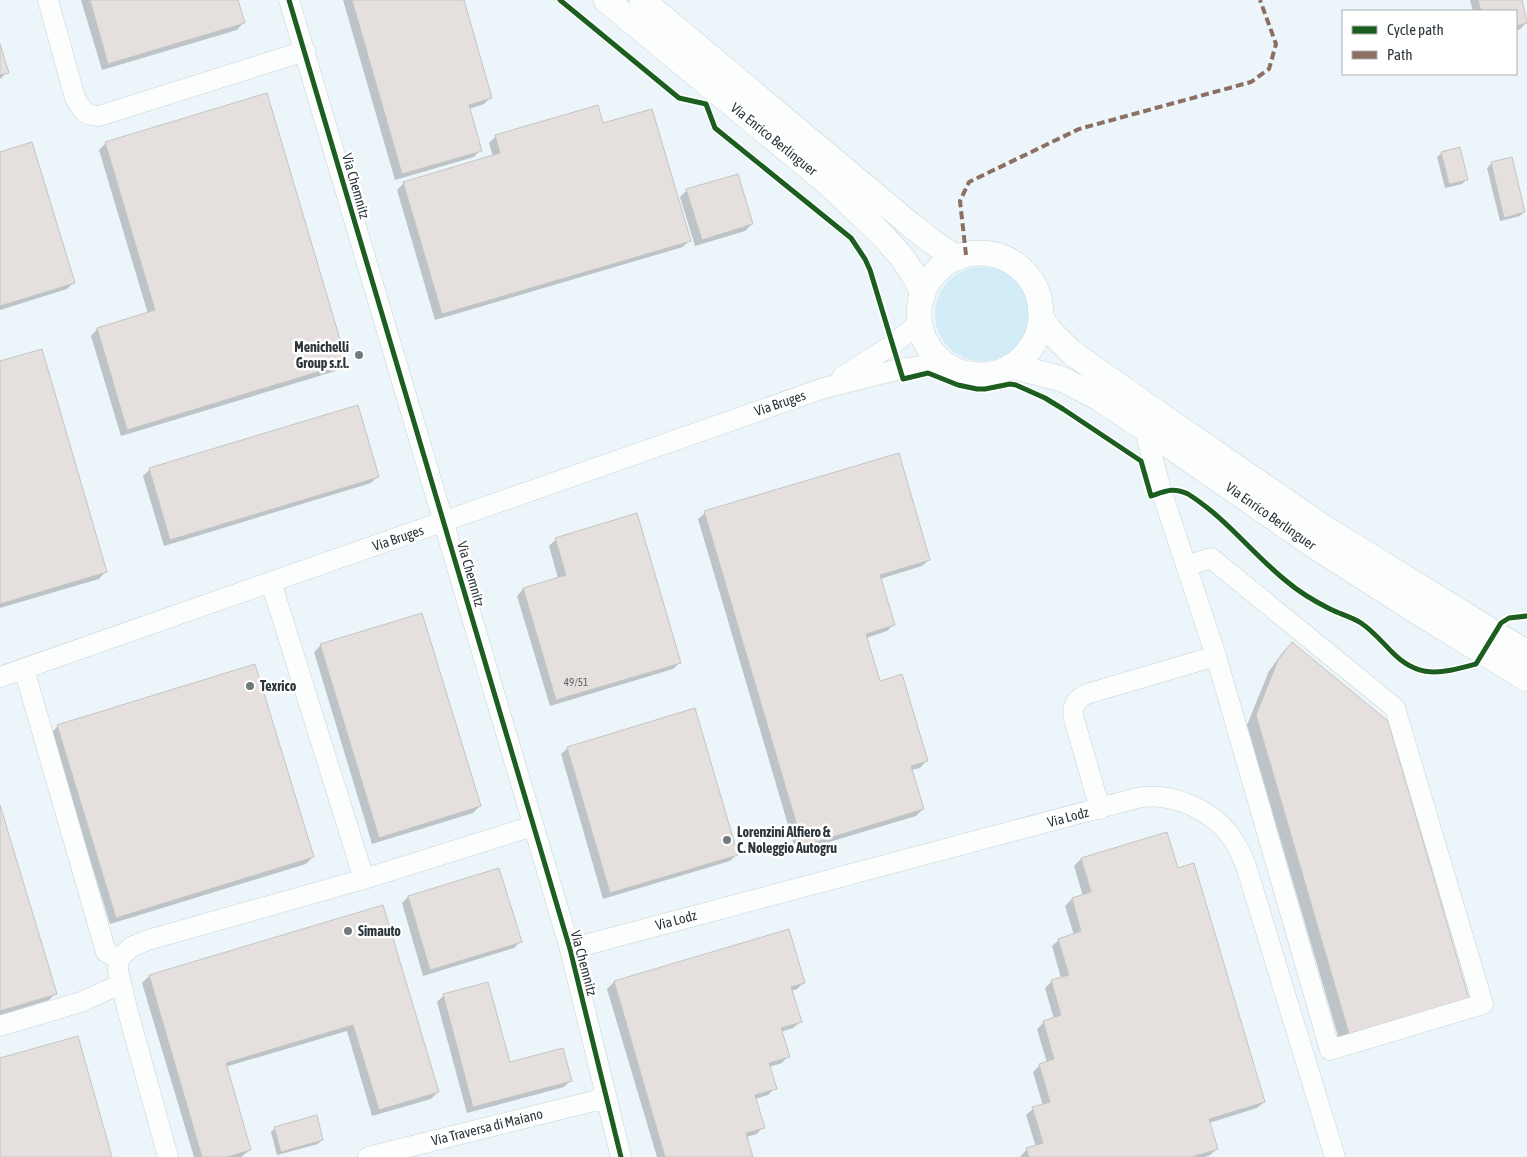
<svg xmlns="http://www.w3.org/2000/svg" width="1527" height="1157" font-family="'Asap Condensed',sans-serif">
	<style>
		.green { fill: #d2ecf8 }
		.shadow { fill: #0003 }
		.building { fill: #e5e0dd; stroke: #c5c4c4 }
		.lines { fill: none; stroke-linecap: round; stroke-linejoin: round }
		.minor-casing { stroke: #c9d2d6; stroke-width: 21 }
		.major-casing { stroke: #c9d2d6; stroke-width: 26 }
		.minor { stroke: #fcfefe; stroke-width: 20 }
		.major { stroke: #fcfefe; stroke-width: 25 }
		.quiet { stroke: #8d6e63; stroke-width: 4; stroke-dasharray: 8 4; stroke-linecap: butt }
		.cycleway-casing { stroke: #fff; stroke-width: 8 }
		.cycleway { stroke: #1b5e20; stroke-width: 5 }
		.poi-dot { fill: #6f797e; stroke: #fff; stroke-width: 2 }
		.labels { text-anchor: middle; stroke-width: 5; stroke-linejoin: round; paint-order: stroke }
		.number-label { font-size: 11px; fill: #5a6064 }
		.street-label { font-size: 14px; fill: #2c363b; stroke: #fff }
		.poi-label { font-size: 14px; font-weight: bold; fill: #2c363b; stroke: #fff; text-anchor: start }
	</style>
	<rect width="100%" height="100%" fill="#ecf5f9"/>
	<path class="green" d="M935 314a47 47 0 1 1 94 0a47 47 0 1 1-94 0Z"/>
	<path class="shadow" d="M81,0H237L243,23L237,30L102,70Z
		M343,0H463L491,97L484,104L469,109L480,150L474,157L395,180Z
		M1470,0H1520L1526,23L1519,30H1516V11H1473Z
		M0,48L7,72L0,79Z
		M597,106L602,125L690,240L683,247L435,320L397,190L404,183L493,157L489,143L495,137Z
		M106,143L346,363L339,370L121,436L91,336L97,329L148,314L99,150Z
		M1442,153L1467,179L1462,184L1445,188L1437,157Z
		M0,154L74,282L67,289L0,310Z
		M1492,163L1524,212L1520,216L1500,221L1487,168Z
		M687,190L752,224L745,231L695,246L680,197Z
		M0,362L105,572L99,579L0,608Z
		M150,469L378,476L371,483L164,546L143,476Z
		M705,513L929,560L922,566L880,579L893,625L887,631L866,638L879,682L926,761L920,768L911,770L923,809L916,816L796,852L698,519Z
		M556,539L680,662L673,669L550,706L517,596L523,589L558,578L549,546Z
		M1292,643L1468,999L1340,1043L1247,725L1269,671L1283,652Z
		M321,645L480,806L473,813L372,844L314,652Z
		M58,726L313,857L306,864L110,924L51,733Z
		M568,748L737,854L730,861L603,899L561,754Z
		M0,809L56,993L49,1000L0,1015Z
		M1166,834L1177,870L1264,1102L1257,1108L1209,1123L1217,1149L1210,1155L1205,1157H1020L1027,1149L1036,1147L1026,1115L1033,1109L1043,1106L1033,1072L1040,1065L1047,1063L1037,1029L1044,1022L1054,1019L1045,988L1052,981L1061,978L1052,946L1059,940L1074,935L1065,906L1072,899L1083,896L1074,866L1081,859Z
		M408,897L520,942L514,948L423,976L402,903Z
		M383,907L438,1092L431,1099L372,1116L347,1031L225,1067L250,1150L241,1157H194L142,983L149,976Z
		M788,930L804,982L797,989L791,991L800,1022L793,1028L781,1032L788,1056L782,1063L769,1067L775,1088L768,1095L755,1099L763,1127L757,1134L746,1137L751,1157H657L607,989L614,982Z
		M444,995L509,1064L571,1080L564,1087L467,1113L437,1002Z
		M275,1128L322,1140L318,1144L277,1155L271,1132Z"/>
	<path class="building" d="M90,0H238L245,23L108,64Z
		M352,0H464L492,98L469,105L482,151L402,174Z
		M1478,0H1522L1527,23L1516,26V11H1481Z
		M0,44L9,73L0,75Z
		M267,93L347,363L127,430L97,328L155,310L105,142Z
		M598,105L603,123L652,109L691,241L442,314L403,182L500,153L495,135Z
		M32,142L75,283L0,306V152Z
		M1460,147L1468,180L1449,184L1441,152Z
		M1512,157L1525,212L1504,218L1491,162Z
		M738,174L753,224L702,240L686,189Z
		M42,349L107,572L0,604V361Z
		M358,405L379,477L170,540L149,468Z
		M899,453L930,560L880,575L895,625L866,634L880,681L902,674L928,761L911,766L924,809L803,846L704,511Z
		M637,513L681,663L556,700L523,588L566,575L555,538Z
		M422,613L481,806L379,838L320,644Z
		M1292,642L1388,721L1469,999L1349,1034L1256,715L1278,660Z
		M255,664L314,857L116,918L57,725Z
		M695,708L738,855L610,893L567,747Z
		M0,805L57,994L0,1011Z
		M1167,832L1178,868L1194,863L1265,1102L1209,1119L1218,1149L1192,1157H1029L1026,1148L1043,1143L1032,1107L1050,1102L1039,1064L1054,1059L1043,1021L1061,1015L1051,980L1069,975L1058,939L1081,931L1072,898L1091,892L1081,858Z
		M499,868L522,942L430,970L408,896Z
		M383,905L439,1092L379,1110L353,1025L226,1063L251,1150L227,1157H202L149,975Z
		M789,929L805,983L791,987L802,1022L781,1028L790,1057L769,1063L777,1089L755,1095L765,1128L746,1133L753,1157H665L614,981Z
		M488,982L510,1062L563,1048L572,1081L473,1107L443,994Z
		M78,1036L112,1157H0V1058Z
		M317,1115L323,1140L281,1152L274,1127Z"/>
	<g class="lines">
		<g class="minor-casing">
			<path id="minor" d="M48,0L75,98C82,110 84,115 99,116L305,51
				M289,0L570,949L621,1157
				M842,377L892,345L920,322
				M1186,566L1211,558L1395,708L1483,1004L1330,1050L1216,656
				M271,582L364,879
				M24,669L106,952L119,959
				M0,677L824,388L900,369L944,363
				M1100,809L1074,719C1071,706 1077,697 1090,693L1216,656L1162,493L1144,428
				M570,949L1137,798C1172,791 1212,810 1232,838C1238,847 1242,856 1246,866L1335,1157
				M0,1026L81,1002L121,984
				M168,1157L128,1012L118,971L119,959L131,947L148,940L364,879L533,826
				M368,1157L606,1098"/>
		</g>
		<g class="major-casing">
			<path id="major" d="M606,0L830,185L884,237L902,257L917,280L923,295
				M642,0L912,226L934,243L957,258
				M919 314a61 61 0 1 1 122 0a61 61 0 1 1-122 0Z
				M1041,318L1051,332L1071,352L1156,412L1323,527L1527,653
				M1011,366L1062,379L1097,397L1144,428L1313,545L1416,611L1527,679"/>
		</g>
		<use href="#minor" class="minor"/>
		<use href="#major" class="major"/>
		<path class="quiet" d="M966,255L960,201L969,182L1079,129L1251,82L1269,69L1276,44L1260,0"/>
		<g class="cycleway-casing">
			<path id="cycleway" d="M289,0L570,949L621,1157
				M560,0L679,98L706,104L715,128L851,238L865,259L870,270L903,379L928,373L958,385L977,389H985L1010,384L1016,385L1045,398L1063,409L1141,461L1151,496C1166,491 1173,487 1188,494C1225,517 1252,553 1285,580C1299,592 1314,601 1330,609C1340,614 1352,617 1361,623C1373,631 1382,642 1392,652C1419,680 1442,673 1476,664L1501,623L1509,618L1527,616"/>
		</g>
		<use href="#cycleway" class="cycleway"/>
	</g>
	<g class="poi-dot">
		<circle cx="359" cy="355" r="5"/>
		<circle cx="250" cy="686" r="5"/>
		<circle cx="727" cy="840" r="5"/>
		<circle cx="348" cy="931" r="5"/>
	</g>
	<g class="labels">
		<g class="number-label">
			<text x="576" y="686">49/51</text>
		</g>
		<g class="street-label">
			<text transform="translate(774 139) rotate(39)" y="5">Via Enrico Berlinguer</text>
			<text transform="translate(356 186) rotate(74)" y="5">Via Chemnitz</text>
			<text transform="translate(780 403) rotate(-19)" y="5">Via Bruges</text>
			<text transform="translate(1271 516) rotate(35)" y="5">Via Enrico Berlinguer</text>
			<text transform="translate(398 538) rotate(-19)" y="5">Via Bruges</text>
			<text transform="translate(471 574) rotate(74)" y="5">Via Chemnitz</text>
			<text transform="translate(1068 817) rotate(-15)" y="5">Via Lodz</text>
			<text transform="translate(676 920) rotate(-15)" y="5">Via Lodz</text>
			<text transform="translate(584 963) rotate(75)" y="5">Via Chemnitz</text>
			<text transform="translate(487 1127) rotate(-14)" y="5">Via Traversa di Maiano</text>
		</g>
		<g class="poi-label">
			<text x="349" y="352" text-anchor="end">Menichelli<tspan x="349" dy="16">Group s.r.l.</tspan></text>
			<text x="260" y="691">Texrico</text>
			<text x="737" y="837">Lorenzini Alfiero &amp;<tspan x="737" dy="16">C. Noleggio Autogru</tspan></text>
			<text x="358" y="936">Simauto</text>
		</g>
	</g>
	<rect x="1342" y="10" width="175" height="65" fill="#ffffff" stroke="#abafb1"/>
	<rect x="1352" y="26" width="25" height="8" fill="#1b5e20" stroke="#abafb1"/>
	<text x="1387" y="35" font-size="15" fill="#2c363b">Cycle path</text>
	<rect x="1352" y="51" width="25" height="8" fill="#8d6e63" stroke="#abafb1"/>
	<text x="1387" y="60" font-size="15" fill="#2c363b">Path</text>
</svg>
